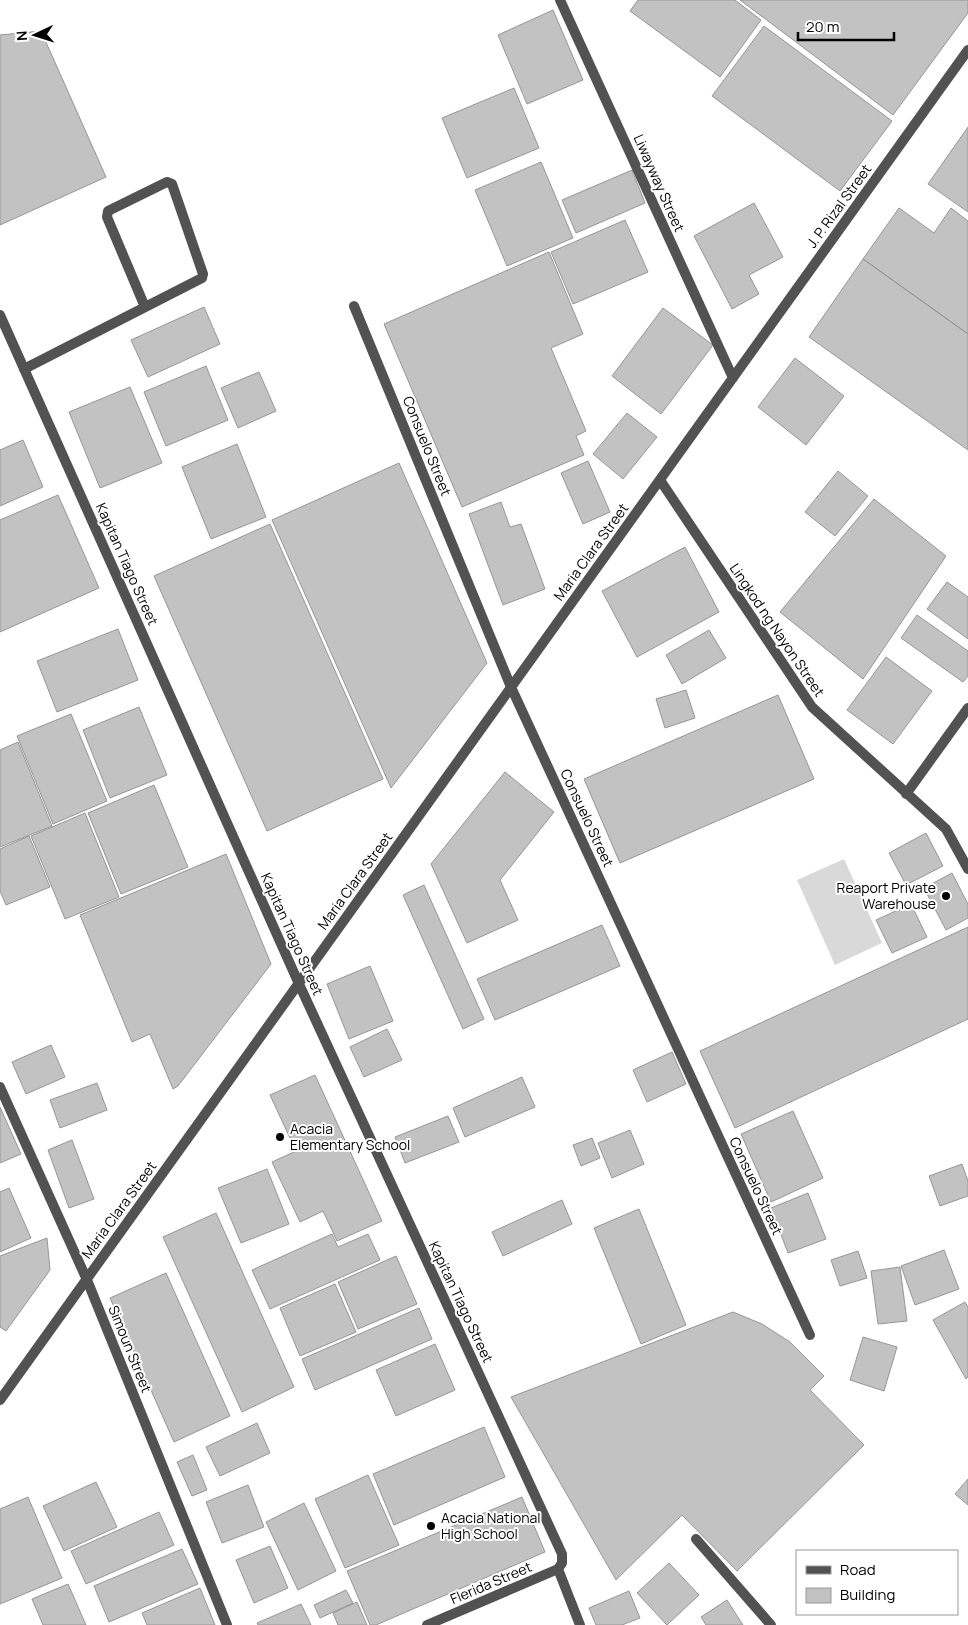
<svg xmlns="http://www.w3.org/2000/svg" width="968" height="1625" font-family="Manrope,sans-serif">
	<style>
		.pitch { fill: #d9d9d9 }
		.building { fill: #c2c2c2; stroke: #969696 }
		.lines { fill: none; stroke-linecap: round; stroke-linejoin: round }
		.service { stroke: #525252; stroke-width: 10 }
		.minor { stroke: #525252; stroke-width: 10 }
		.poi-dot { fill: #000; stroke: #fff; stroke-width: 2 }
		.labels { text-anchor: middle; stroke-width: 4; stroke-linejoin: round; paint-order: stroke }
		.street-label { font-size: 14px; fill: #000; stroke: #fff }
		.poi-label { font-size: 14px; fill: #000; stroke: #fff; text-anchor: start }
	</style>
	<rect width="100%" height="100%" fill="#fff"/>
	<path class="pitch" d="M844,859L882,943L835,965L797,880Z"/>
	<path class="building" d="M638,0H735L761,20L720,77L630,11Z
		M740,0H968V13L893,115Z
		M553,10L583,80L527,104L498,35Z
		M764,26L892,121L840,191L712,96Z
		M41,31L106,177L0,225V35Z
		M514,88L539,148L467,178L442,118Z
		M968,127V212L928,184Z
		M541,162L573,238L507,266L475,190Z
		M632,170L645,203L576,233L562,200Z
		M754,203L783,257L749,275L759,294L732,309L694,236Z
		M899,208L934,233L951,208L968,221V334L863,259Z
		M625,220L648,272L573,304L551,252Z
		M549,252L583,334L551,348L586,431L576,436L584,455L462,507L384,324Z
		M863,259L968,334V450L809,337Z
		M204,307L220,344L148,377L131,340Z
		M663,308L713,345L661,414L612,376Z
		M795,358L844,396L806,445L758,407Z
		M206,366L228,420L166,446L144,392Z
		M259,372L276,411L238,428L221,388Z
		M130,387L162,463L100,488L69,412Z
		M627,413L657,437L623,479L593,454Z
		M23,440L43,487L0,506V450Z
		M237,444L266,517L211,539L182,467Z
		M588,461L610,512L583,524L561,473Z
		M399,463L487,663L391,788L272,520Z
		M838,471L868,496L835,536L805,512Z
		M58,495L99,588L0,632V520Z
		M874,499L946,556L863,679L780,612Z
		M501,502L510,527L521,524L545,589L503,605L469,514Z
		M270,524L383,779L267,831L154,576Z
		M685,547L719,612L637,657L602,591Z
		M947,582L968,597V639L927,609Z
		M917,615L968,651V676L963,682L901,638Z
		M118,629L138,680L57,712L37,661Z
		M709,630L726,658L682,684L666,655Z
		M886,657L932,691L893,744L847,710Z
		M686,690L695,718L665,728L656,699Z
		M778,695L814,779L620,863L584,779Z
		M139,707L167,775L110,798L83,730Z
		M71,714L107,801L53,824L17,736Z
		M18,742L52,826L0,847V750Z
		M505,772L554,812L500,880L518,920L467,943L431,864Z
		M154,785L188,867L121,894L88,813Z
		M85,813L119,897L65,919L31,836Z
		M926,833L943,866L906,885L889,853Z
		M29,836L50,887L6,905L0,891V849Z
		M226,854L271,964L178,1086L173,1089L150,1034L132,1042L80,915Z
		M952,873L968,904V918L946,930L924,888Z
		M424,885L484,1019L463,1029L403,895Z
		M911,904L927,937L892,953L876,920Z
		M602,925L620,966L495,1020L477,979Z
		M968,927V1019L735,1128L700,1051Z
		M370,966L393,1021L349,1039L327,984Z
		M387,1029L402,1060L364,1077L350,1047Z
		M51,1045L65,1077L26,1094L12,1062Z
		M672,1052L686,1084L647,1102L633,1070Z
		M315,1075L382,1221L337,1241L323,1211L300,1222L272,1162L296,1151L270,1095Z
		M522,1077L535,1107L465,1137L453,1108Z
		M97,1083L107,1110L60,1128L50,1100Z
		M0,1107L21,1154L0,1163Z
		M793,1111L823,1178L771,1202L741,1134Z
		M448,1116L459,1142L405,1163L395,1137Z
		M630,1130L644,1164L612,1178L598,1143Z
		M592,1138L600,1158L581,1166L573,1145Z
		M72,1140L94,1199L69,1208L48,1150Z
		M962,1164L968,1181V1196L940,1206L929,1176Z
		M267,1169L289,1224L241,1243L218,1188Z
		M9,1188L31,1238L0,1252V1192Z
		M808,1193L826,1239L788,1253L771,1208Z
		M562,1200L572,1224L503,1256L492,1232Z
		M639,1209L686,1325L641,1344L594,1228Z
		M216,1213L294,1387L242,1412L163,1237Z
		M332,1234L338,1247L368,1234L380,1260L270,1309L252,1270Z
		M47,1238L50,1270L6,1331L0,1327V1256Z
		M944,1250L959,1289L915,1305L901,1266Z
		M858,1251L867,1278L840,1286L831,1260Z
		M396,1256L417,1304L358,1329L338,1282Z
		M900,1267L907,1321L878,1324L871,1271Z
		M166,1273L230,1416L174,1442L110,1298Z
		M335,1284L356,1332L300,1356L280,1308Z
		M965,1302L968,1307V1377L966,1379L933,1320Z
		M419,1308L432,1339L315,1390L302,1359Z
		M733,1312L762,1324L790,1342L824,1376L810,1390L864,1445L737,1571L682,1515L616,1580L511,1397Z
		M863,1337L897,1347L884,1391L850,1380Z
		M435,1344L455,1390L396,1416L376,1370Z
		M257,1423L270,1453L220,1476L206,1447Z
		M484,1427L505,1477L394,1525L373,1474Z
		M193,1455L207,1490L192,1496L177,1462Z
		M368,1475L399,1545L345,1568L315,1499Z
		M968,1479V1505L955,1494Z
		M96,1482L117,1527L64,1551L43,1506Z
		M248,1485L264,1527L222,1543L206,1502Z
		M28,1497L62,1578L0,1604V1509Z
		M522,1497L545,1552L376,1625H370L347,1571Z
		M304,1503L336,1571L298,1590L266,1522Z
		M159,1512L174,1545L86,1584L71,1551Z
		M270,1546L288,1588L254,1603L236,1560Z
		M182,1549L198,1584L109,1622L94,1586Z
		M669,1563L699,1595L667,1625L637,1593Z
		M68,1584L86,1625H43L32,1599Z
		M200,1588L215,1625H147L142,1613Z
		M346,1590L353,1603L320,1618L314,1605Z
		M629,1591L640,1618L622,1625H596L589,1608Z
		M727,1600L743,1625H706L701,1617Z
		M357,1602L367,1625H338L333,1613Z
		M301,1604L311,1625H258L257,1623Z"/>
	<g class="lines">
		<path class="service" d="M24,369L202,278L203,274L172,184L167,182L108,211L107,217L145,307"/>
		<path class="minor" d="M560,0L733,378
			M354,306L511,687L810,1335
			M0,315L299,984L562,1554V1563L558,1569L427,1625
			M660,480L812,707L946,829L968,869
			M906,794L968,708
			M0,1087L87,1280L227,1625
			M0,1400L968,50
			M696,1539L771,1625
			M558,1569L580,1625"/>
	</g>
	<g class="poi-dot">
		<circle cx="946" cy="896" r="5"/>
		<circle cx="280" cy="1137" r="5"/>
		<circle cx="431" cy="1526" r="5"/>
	</g>
	<g class="labels">
		<g class="street-label">
			<text transform="translate(659 183) rotate(66)" y="5">Liwayway Street</text>
			<text transform="translate(839 206) rotate(-54)" y="5">J. P. Rizal Street</text>
			<text transform="translate(427 446) rotate(68)" y="5">Consuelo Street</text>
			<text transform="translate(591 552) rotate(-54)" y="5">Maria Clara Street</text>
			<text transform="translate(127 564) rotate(66)" y="5">Kapitan Tiago Street</text>
			<text transform="translate(777 630) rotate(56)" y="5">Lingkod ng Nayon Street</text>
			<text transform="translate(587 818) rotate(65)" y="5">Consuelo Street</text>
			<text transform="translate(355 881) rotate(-54)" y="5">Maria Clara Street</text>
			<text transform="translate(292 934) rotate(66)" y="5">Kapitan Tiago Street</text>
			<text transform="translate(756 1186) rotate(65)" y="5">Consuelo Street</text>
			<text transform="translate(119 1210) rotate(-54)" y="5">Maria Clara Street</text>
			<text transform="translate(461 1302) rotate(65)" y="5">Kapitan Tiago Street</text>
			<text transform="translate(130 1349) rotate(68)" y="5">Simoun Street</text>
			<text transform="translate(491 1583) rotate(-23)" y="5">Flerida Street</text>
		</g>
		<g class="poi-label">
			<text x="936" y="893" text-anchor="end">Reaport Private<tspan x="936" dy="16">Warehouse</tspan></text>
			<text x="290" y="1134">Acacia<tspan x="290" dy="16">Elementary School</tspan></text>
			<text x="441" y="1523">Acacia National<tspan x="441" dy="16">High School</tspan></text>
		</g>
	</g>
	<rect x="796" y="1550" width="162" height="65" fill="#ffffff" stroke="#999999"/>
	<rect x="806" y="1566" width="25" height="8" fill="#525252" stroke="#999999"/>
	<text x="840" y="1575" font-size="15" fill="#000000">Road</text>
	<rect x="806" y="1588" width="25" height="15" fill="#c2c2c2" stroke="#999999"/>
	<text x="840" y="1600" font-size="15" fill="#000000">Building</text>
	<g transform="translate(35 35) rotate(266)" stroke="#ffffff" stroke-width="4" paint-order="stroke">
	<path d="M0-4L9 19L0 12L-9 19Z" fill="#000000"/>
	<text y="-8" font-size="14" font-weight="bold" text-anchor="middle" fill="#000000">N</text>
	</g>
	<path d="M798 32v8h96v-8" fill="none" stroke="#000000" stroke-width="2.5"/>
	<text x="806" y="32" font-size="15" fill="#000000" stroke="#ffffff" stroke-width="4" paint-order="stroke">20 m</text>
</svg>
